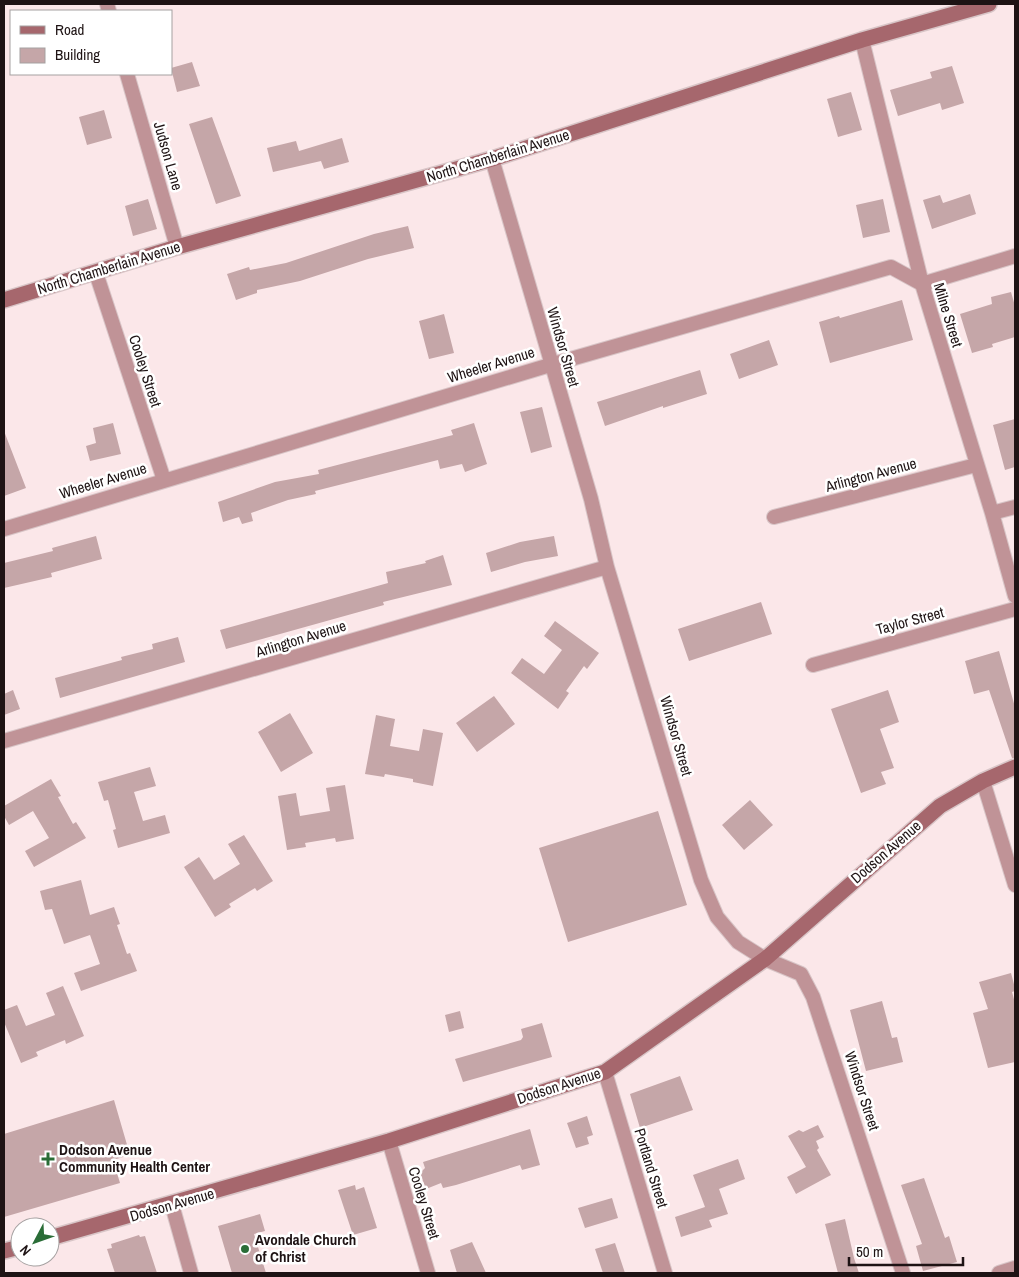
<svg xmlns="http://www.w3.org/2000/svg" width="1019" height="1277" font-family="'Archivo Narrow',sans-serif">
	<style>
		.building { fill: #c5a6a8 }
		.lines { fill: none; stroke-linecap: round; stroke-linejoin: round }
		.street-casing { stroke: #d8c5c7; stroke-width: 16 }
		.secondary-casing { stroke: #d8c5c7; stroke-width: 18 }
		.street { stroke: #c09397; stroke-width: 14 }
		.secondary { stroke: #a6676d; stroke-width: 15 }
		.poi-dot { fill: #2a6d37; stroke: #fff; stroke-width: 2 }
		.labels { text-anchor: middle; stroke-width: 5; stroke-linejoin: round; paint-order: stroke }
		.street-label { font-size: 15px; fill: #1e1314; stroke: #fff }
		.poi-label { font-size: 15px; font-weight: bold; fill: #1e1314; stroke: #fff; text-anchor: start }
	</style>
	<rect width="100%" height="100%" fill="#fbe7e9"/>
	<path class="building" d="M192,62L200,86L177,92L171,68Z
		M952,66L964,103L942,110L940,103L898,116L890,90L932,78L930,72Z
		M851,92L862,130L838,137L827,99Z
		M104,110L112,138L87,145L79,117Z
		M212,117L241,196L216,204L189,124Z
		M342,138L349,162L324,169L321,161L273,172L267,148L296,141L299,151Z
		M970,194L976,214L932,229L923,200L940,195L943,203Z
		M148,199L157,229L133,236L125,206Z
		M883,199L890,232L863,238L856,205Z
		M408,226L414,248L368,259L300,281L257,290V293L236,300L227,274L249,267L250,270L286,263L374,234Z
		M1011,292L1015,306V337L992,344L993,347L972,353L960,314L992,304L991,297Z
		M902,300L913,340L830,363L819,322L839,316L840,318Z
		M444,314L454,353L429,359L419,321Z
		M769,340L778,365L739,379L730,354Z
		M700,370L707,394L663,408V406L605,426L597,402Z
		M542,407L552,447L531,453L520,412Z
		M1015,419V467L1005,470L993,425Z
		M113,423L121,454L90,461L86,446L96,443L93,428Z
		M474,423L487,464L465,472L462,464L440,469L438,460L315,491L316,494L288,500L251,513L253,521L242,524L239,517L223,522L218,502L275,482L319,474L318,470L453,435L451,430Z
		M4,431L26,488L4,496Z
		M96,536L102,559L51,573L52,577L4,588V563L53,551L52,548Z
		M554,536L558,556L525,562L491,572L486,553L520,542Z
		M443,555L452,585L383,602L384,605L226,649L220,630L388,583L386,572L426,563L425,561Z
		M761,602L772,634L689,661L678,629Z
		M555,621L599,653L587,669L584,666L566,691L569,693L558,709L511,673L522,658L544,674L562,650L544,636Z
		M178,637L185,662L60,698L55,678L122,660L121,657L153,649L152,644Z
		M999,651L1015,707V758H1012L989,690L974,694L965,661Z
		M13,690L20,709L4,715V694Z
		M888,690L899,722L880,729L894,768L881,772L886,784L861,793L831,709Z
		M494,696L515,724L477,752L456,723Z
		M290,713L313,753L281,772L258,732Z
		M376,715L395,719L390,746L419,751L423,729L443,733L433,786L413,782V779L385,774L384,777L365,774Z
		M150,767L156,786L134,792L143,821L165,815L170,833L118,848L113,830L116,829L108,800L104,801L98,782Z
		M51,779L61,796L58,797L73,824L76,822L86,838L34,867L25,851L49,838L33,811L9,825L4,816V806Z
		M345,785L354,839L336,842L335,838L305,843L306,847L287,850L278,796L296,793L300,816L330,811L326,788Z
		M750,800L773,825L744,850L722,825Z
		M658,811L687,905L568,942L539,848Z
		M244,835L273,881L257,891L255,888L229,904L231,907L215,917L184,867L199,857L214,880L240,864L228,844Z
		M81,880L90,915L114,907L120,924L117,925L127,954L130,953L137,971L81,991L74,973L100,964L90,935L64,944L52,909L45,910L40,891Z
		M1011,973L1015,988V991L1012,992L1015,1003V1062L988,1068L973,1013L988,1009L979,982Z
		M63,986L84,1036L66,1044L65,1040L36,1052L38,1056L21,1063L4,1022V1010L17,1005L26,1026L55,1015L46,993Z
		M882,1001L892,1038L897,1037L903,1062L866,1071L850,1010Z
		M460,1011L464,1028L449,1032L445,1015Z
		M542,1023L552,1057L463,1082L455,1059L521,1040L523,1037L521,1029Z
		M680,1076L693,1110L640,1128L630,1094Z
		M114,1100L130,1155L113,1160L120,1183L4,1217V1134Z
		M587,1116L593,1135L587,1137L589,1144L576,1148L567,1123Z
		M818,1125L824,1137L816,1141L819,1148L817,1150L831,1175L796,1194L787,1177L806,1167L788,1136L799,1130L803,1132Z
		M530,1129L540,1165L522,1170L520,1165L456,1185L443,1188L441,1183L426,1189L420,1173L425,1168L423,1162Z
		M738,1159L745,1179L719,1189L728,1214L709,1220L712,1227L681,1237L675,1217L705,1207L693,1175Z
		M924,1178L945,1238L949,1236L957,1262L923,1271L916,1246L922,1244L901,1185Z
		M355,1185L356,1190L364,1187L377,1228L353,1235L338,1190Z
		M612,1198L618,1218L585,1228L578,1208Z
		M260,1214L265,1231L254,1234L266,1273H232L218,1226Z
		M845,1219L854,1258L859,1273H838L825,1224Z
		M139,1235L140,1237L145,1236L157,1273H115L107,1249L112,1248L111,1244Z
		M472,1242L486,1273H457L450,1250Z
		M615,1243L625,1273H603L595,1249Z"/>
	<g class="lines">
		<g class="street-casing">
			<path id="street" d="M107,4L109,11
				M862,40L922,284L992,513L1015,596
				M127,74L177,247
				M492,159L591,499L607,567L701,880L717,917L738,942L765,959L801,974L813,997L903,1273
				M96,273L164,480
				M992,513L1015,507
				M774,517L976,465
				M4,529L550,365L891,267L922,284L1015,256
				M813,665L1015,609
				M4,741L607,567
				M983,781L1015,885
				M605,1072L665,1273
				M389,1141L428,1273
				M172,1205L191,1273
				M999,1273L1015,1268"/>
		</g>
		<g class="secondary-casing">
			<path id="secondary" d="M4,300L177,247L492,159L862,40L989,4
				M50,1238L389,1141L605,1072L765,959L940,806L983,781L1015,767
				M4,1251L20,1247"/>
		</g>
		<use href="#street" class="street"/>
		<use href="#secondary" class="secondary"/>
	</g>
	<g class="poi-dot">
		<path d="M45.5 1151.5h5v5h5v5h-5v5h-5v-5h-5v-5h5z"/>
		<circle cx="245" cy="1249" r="5"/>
	</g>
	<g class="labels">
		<g class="street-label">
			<text transform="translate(168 156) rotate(74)" y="5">Judson Lane</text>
			<text transform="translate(498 156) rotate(-17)" y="5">North Chamberlain Avenue</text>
			<text transform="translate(109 268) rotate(-17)" y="5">North Chamberlain Avenue</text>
			<text transform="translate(948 315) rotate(73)" y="5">Milne Street</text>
			<text transform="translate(563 347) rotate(74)" y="5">Windsor Street</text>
			<text transform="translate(491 365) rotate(-17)" y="5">Wheeler Avenue</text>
			<text transform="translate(145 371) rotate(72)" y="5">Cooley Street</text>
			<text transform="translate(871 475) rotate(-15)" y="5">Arlington Avenue</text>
			<text transform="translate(103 481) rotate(-17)" y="5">Wheeler Avenue</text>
			<text transform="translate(910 621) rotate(-15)" y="5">Taylor Street</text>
			<text transform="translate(301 639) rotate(-17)" y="5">Arlington Avenue</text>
			<text transform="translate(676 736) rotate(74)" y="5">Windsor Street</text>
			<text transform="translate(886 852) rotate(-41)" y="5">Dodson Avenue</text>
			<text transform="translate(559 1086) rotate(-18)" y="5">Dodson Avenue</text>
			<text transform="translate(862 1091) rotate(72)" y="5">Windsor Street</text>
			<text transform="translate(651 1168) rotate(73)" y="5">Portland Street</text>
			<text transform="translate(424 1203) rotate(73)" y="5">Cooley Street</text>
			<text transform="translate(172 1205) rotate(-16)" y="5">Dodson Avenue</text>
		</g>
		<g class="poi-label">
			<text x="59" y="1155">Dodson Avenue<tspan x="59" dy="17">Community Health Center</tspan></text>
			<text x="255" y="1245">Avondale Church<tspan x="255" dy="17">of Christ</tspan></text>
		</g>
	</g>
	<rect width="1019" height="1277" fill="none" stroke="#1e1314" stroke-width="10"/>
	<rect x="10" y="10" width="162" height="65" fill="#ffffff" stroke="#a5a1a1"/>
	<rect x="20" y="26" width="25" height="8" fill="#a6676d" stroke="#a5a1a1"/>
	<text x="55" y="35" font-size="15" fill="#1e1314">Road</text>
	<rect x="20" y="48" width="25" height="15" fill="#c5a6a8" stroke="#a5a1a1"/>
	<text x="55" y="60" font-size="15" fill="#1e1314">Building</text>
	<g transform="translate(35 1242) rotate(229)"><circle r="24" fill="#ffffff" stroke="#a5a1a1"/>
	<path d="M0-4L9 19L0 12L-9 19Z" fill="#2a6d37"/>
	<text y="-8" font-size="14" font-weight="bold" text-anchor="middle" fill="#1e1314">N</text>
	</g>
	<path d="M849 1257v8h114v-8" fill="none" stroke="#1e1314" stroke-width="2.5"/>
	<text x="856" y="1257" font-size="15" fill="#1e1314" stroke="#ffffff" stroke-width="4" paint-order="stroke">50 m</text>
</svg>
